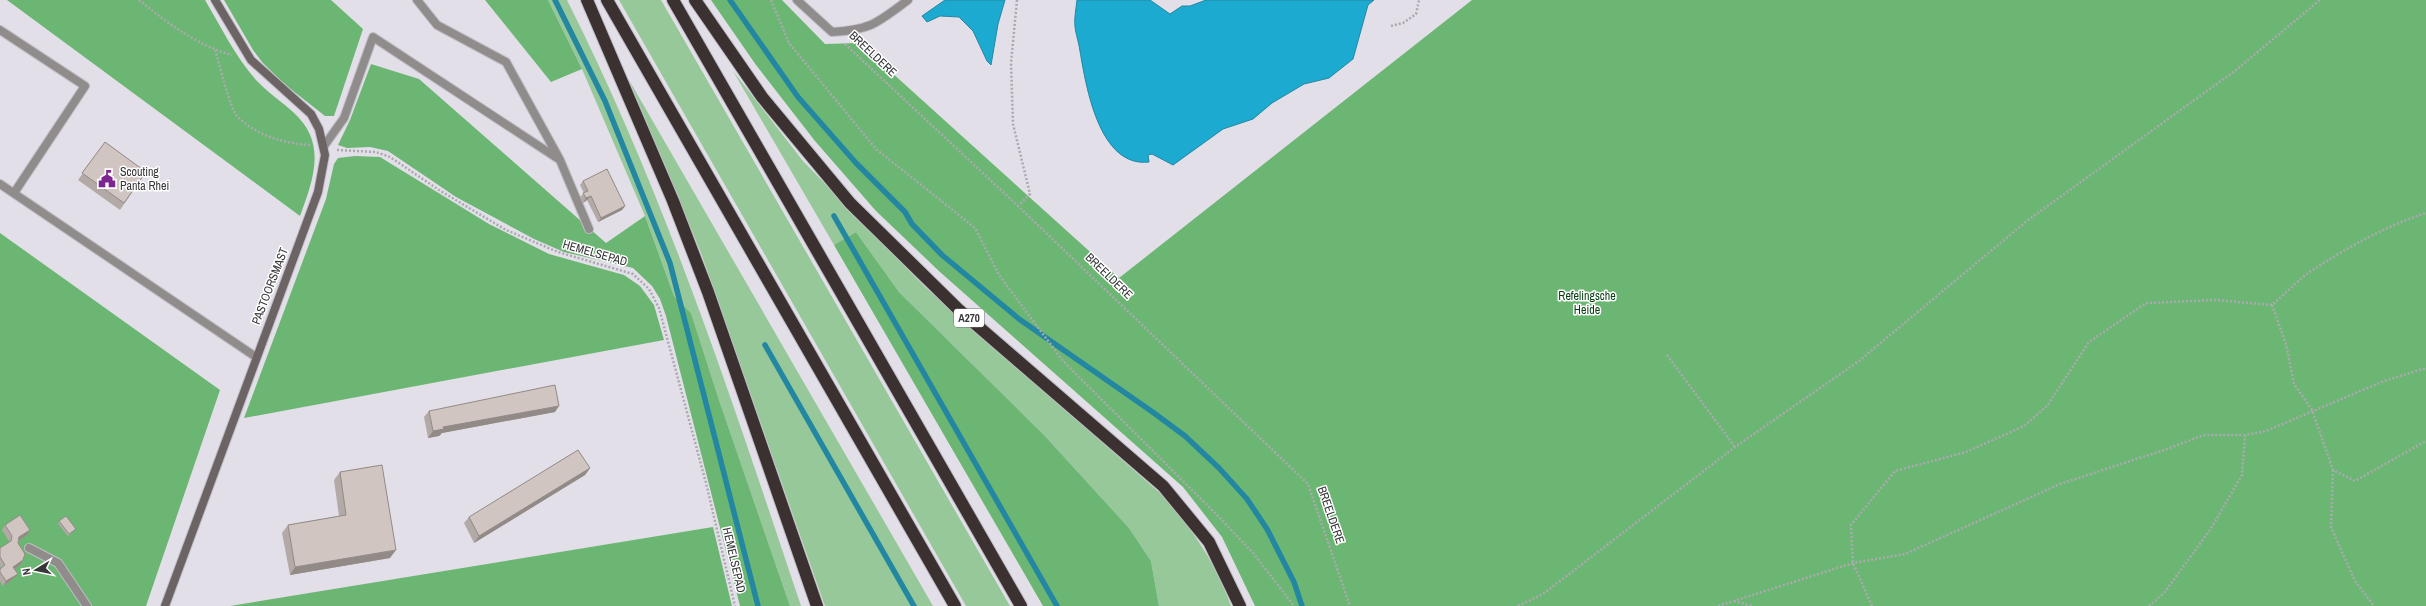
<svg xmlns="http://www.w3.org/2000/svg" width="2426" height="606" font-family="'Archivo Narrow',sans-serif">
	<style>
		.green { fill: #96c899 }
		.forest { fill: #6cb673 }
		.water { fill: #1caad0; stroke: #2487a2 }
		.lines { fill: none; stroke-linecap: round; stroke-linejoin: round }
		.stream { stroke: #2487a2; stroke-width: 5.5 }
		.lane-casing { stroke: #c0bdc5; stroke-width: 10 }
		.street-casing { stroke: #c0bdc5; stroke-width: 10 }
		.secondary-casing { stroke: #c0bdc5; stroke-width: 10 }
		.highway-casing { stroke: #c0bdc5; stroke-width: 14 }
		.path { stroke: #aba9b0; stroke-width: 2.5; stroke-dasharray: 2 2; stroke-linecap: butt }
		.lane { stroke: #918c8c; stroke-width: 8 }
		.street { stroke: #918c8c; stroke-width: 8 }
		.secondary { stroke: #6c6464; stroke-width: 8 }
		.highway { stroke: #3b3131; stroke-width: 12 }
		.wall { fill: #b3a9a6 }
		.shaded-wall { fill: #928a87 }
		.building { fill: #d0c5c1; stroke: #928a87 }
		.labels { text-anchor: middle; stroke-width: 3; stroke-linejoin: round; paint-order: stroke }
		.shield { fill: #fff; stroke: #727274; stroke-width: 1 }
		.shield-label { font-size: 11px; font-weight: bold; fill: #363538 }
		.street-label { font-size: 12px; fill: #363538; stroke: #fff }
		.poi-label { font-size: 12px; fill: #363538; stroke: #fff; text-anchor: start }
		.park-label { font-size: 12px; fill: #043d11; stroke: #fff }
	</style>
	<rect width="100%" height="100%" fill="#e2dfe8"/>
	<path class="green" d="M548,0H567C665,194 732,400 801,606H790L719,400L691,313L674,296L645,216L582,69Z
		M619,0H661L1010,606H966Z
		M733,71L803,161L925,287L1169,501C1195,534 1217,566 1231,606H1159L1151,561L1129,528L1044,435L899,292L856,232L834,245Z
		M629,80L933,606H825L701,253Z"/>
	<path class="forest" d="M7,0H205C221,27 235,56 256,80C267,92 281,101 293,112C328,143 313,180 300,216Z
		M224,0H331L363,29L334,116H325L283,83L262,62L253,50Z
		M485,0H548L582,69L551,82Z
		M711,0H782L825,44L859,43L1119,278L1472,0H2426V606H1255L1222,537L1183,487L940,272L876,211L815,141L756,65Z
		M371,64L419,79L606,243L645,216L674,296L691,313L719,400L790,606H740L666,316L660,299L652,286L633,268L564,252L534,239L456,197L388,151L370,147L347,148L338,145L350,120Z
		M355,156L380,157L489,224L549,254L624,275L640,286L654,305L664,340L244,418L326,199L334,164L338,158Z
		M856,232L899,292L1044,435L1129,528L1151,561L1159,606H1043L834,245Z
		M0,233L220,390L146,606H0Z
		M713,527L732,606H230Z"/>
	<path class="water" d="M945,0H1005L998,24L991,65L987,61L973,31L959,17L940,16L927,22L922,16Z
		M1077,0H1150L1170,14L1182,6H1190L1206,0H1374L1368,5L1353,59L1329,78L1304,84L1272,103L1253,119L1223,129L1173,165L1152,154L1148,155L1149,162C1099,168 1086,86 1080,51C1079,43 1076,35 1075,27C1074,19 1076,9 1077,0Z"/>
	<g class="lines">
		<path class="stream" d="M555,0L605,101L670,263L758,606
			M730,0L798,97L856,163L905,212L912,224L942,255L1019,319L1154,413L1185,436L1219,468L1247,499L1267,529L1294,582L1302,606
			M834,216L1057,606
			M765,345L914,606"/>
		<g class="lane-casing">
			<path id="lane" d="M417,0L437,25L506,62L560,160L589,229
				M0,30L85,86L14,193
				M324,146L344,118L373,37L560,160
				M0,184L256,357
				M29,548L58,563L87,606"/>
		</g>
		<g class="street-casing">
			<path id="street" d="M797,0L832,32C871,30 877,23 908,0"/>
		</g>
		<g class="secondary-casing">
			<path id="secondary" d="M165,606L318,192L325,155L319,129L311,114L251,60L215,0"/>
		</g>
		<g class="highway-casing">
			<path id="highway" d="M587,0L673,201L708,292L817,606
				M607,0L955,606
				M673,0L1021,606
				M695,0L762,97L850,203L958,309L1163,486L1209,542L1240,606"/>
		</g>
		<path class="path" d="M139,0C166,22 198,46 232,55
			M771,0L789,43L876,149L975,228L999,275L1063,361L1216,514L1254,554L1294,606
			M1017,0L1011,63L1013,124L1030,194L1018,206
			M1391,26L1403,23L1416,14L1419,0
			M845,44L1018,206L1308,484L1350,606
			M215,50C219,62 230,109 237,116C255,135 285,144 310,145
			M337,150L376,152L390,157L439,190L506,230L558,252L633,274L649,289L659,308L706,483L735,606
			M2272,305L2286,344L2294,384L2312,410L2333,470L2355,481L2426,441
			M1667,355L1735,447
			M2333,470L2331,527L2355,581L2374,606
			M1734,601L1752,606
			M1518,606L1543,594L1735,447L1859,361L2028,220L2236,70L2320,0
			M1718,606L1853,563L1905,554L2060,484L2167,449L2204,435H2245L2266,431L2384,381L2426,368
			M1872,606L1853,563L1851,525L1895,471L1966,452L2024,426L2047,406L2089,342L2146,303L2216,300L2272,305C2285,294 2297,281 2311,271C2346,248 2386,226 2426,213
			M2149,606L2164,593L2210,530L2242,475L2245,435"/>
		<use href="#lane" class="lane"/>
		<use href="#street" class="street"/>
		<use href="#secondary" class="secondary"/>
		<use href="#highway" class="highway"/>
	</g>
	<path class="wall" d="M105,142L146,172L120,210L78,180Z
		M583,181L625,206L622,210L598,222L587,200L583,203L580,197L584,193L580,185Z
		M429,411L555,412L442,433L439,436L428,438L424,417Z
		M590,468L585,475L474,543L464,523L469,517Z
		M340,472L390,558L290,575L282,533L288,525L339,516L334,480Z
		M59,521L74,531L68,536L58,524Z
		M5,525L27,535L18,540V543L20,565L14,569V578L3,586L0,581V569L1,568L0,566V548L9,543V541L2,530Z"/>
	<path class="shaded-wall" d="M591,196L587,200L583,203L586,198Z
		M625,206L622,210L598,222L601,218Z
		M559,406L555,412L442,433L439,436L428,438L433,431L443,427Z
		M590,468L585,475L474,543L479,536Z
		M30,530L27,535L16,542L19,537Z
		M396,550L390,558L290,575L295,567Z
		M23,560L20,565L10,572L13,567Z
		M18,574L14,578L3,586L6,581Z"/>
	<path class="building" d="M105,142L146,172L124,203L82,173Z
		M607,169L625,206L601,218L591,196L586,198L583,193L588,191L583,181Z
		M555,385L559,406L443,427L444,429L433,431L429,411Z
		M578,450L590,468L479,536L469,517Z
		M382,465L396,550L295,567L288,525L346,515L340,472Z
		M20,515L30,530L19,537L18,543L25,554L23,560L13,567L18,574L6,581L0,572V569L5,565L0,557V548L11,541L12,536L5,525Z
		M66,516L76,529L69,534L59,521Z"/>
	<defs>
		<g id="civic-bare" transform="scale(1.38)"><path d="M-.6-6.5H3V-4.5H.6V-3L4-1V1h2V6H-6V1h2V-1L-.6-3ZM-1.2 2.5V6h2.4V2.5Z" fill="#7e2592" stroke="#fff" stroke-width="2.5" paint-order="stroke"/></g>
	</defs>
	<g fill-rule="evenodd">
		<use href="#civic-bare" x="107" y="179"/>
	</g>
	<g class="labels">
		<rect class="shield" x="954" y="309" width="30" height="18" rx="3"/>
		<g class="shield-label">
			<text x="969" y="322">A270</text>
		</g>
		<g class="street-label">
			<text transform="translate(873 54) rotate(43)" y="4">BREELDERE</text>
			<text transform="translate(595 253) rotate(16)" y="4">HEMELSEPAD</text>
			<text transform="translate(1109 276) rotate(44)" y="4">BREELDERE</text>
			<text transform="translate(270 286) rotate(-69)" y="4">PASTOORSMAST</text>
			<text transform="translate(1331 515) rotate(71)" y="4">BREELDERE</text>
			<text transform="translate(734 560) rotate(77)" y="4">HEMELSEPAD</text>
		</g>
		<g class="poi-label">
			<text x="120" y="176">Scouting<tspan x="120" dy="14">Panta Rhei</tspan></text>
		</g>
		<g class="park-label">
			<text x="1587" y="300">Refelingsche<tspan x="1587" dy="14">Heide</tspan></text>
		</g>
	</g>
	<g transform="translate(36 570) rotate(260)" stroke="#ffffff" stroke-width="3" paint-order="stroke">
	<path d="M0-3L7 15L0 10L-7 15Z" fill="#363538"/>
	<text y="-6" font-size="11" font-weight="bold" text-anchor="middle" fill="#363538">N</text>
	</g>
</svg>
